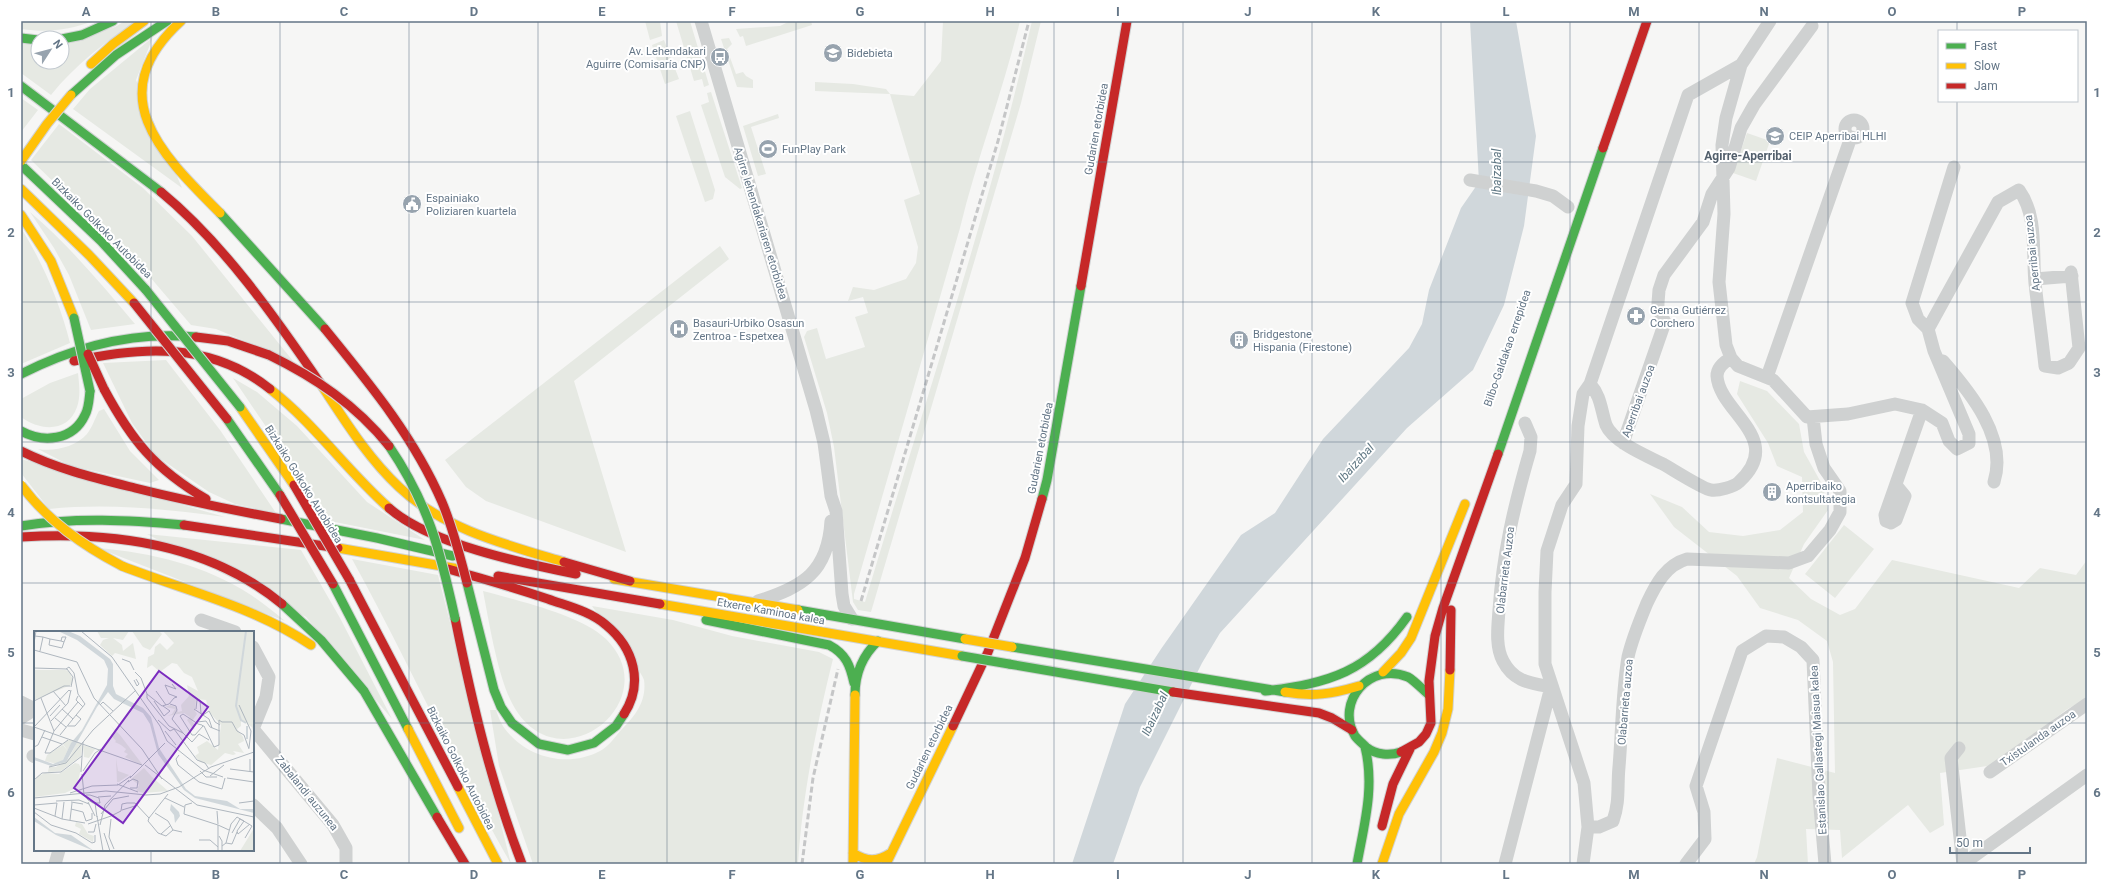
<svg xmlns="http://www.w3.org/2000/svg" width="2108" height="885" font-family="Roboto,sans-serif">
	<style>
		.green { fill: #e6e9e3 }
		.water { fill: #d0d7db }
		.lines { fill: none; stroke-linecap: round; stroke-linejoin: round }
		.fast-casing { stroke: #d1d3d4; stroke-width: 11 }
		.slow-casing { stroke: #d1d3d4; stroke-width: 11 }
		.jam-casing { stroke: #d1d3d4; stroke-width: 11 }
		.street { stroke: #cfd1d1; stroke-width: 13 }
		.fast { stroke: #4caf50; stroke-width: 9 }
		.slow { stroke: #ffc107; stroke-width: 9 }
		.jam { stroke: #c62828; stroke-width: 9 }
		.rail { stroke: #c5c6c7; stroke-width: 3; stroke-dasharray: 6 3; stroke-linecap: butt }
		.fast-bridge-casing { stroke: #d1d3d4; stroke-width: 11; stroke-linecap: butt }
		.slow-bridge-casing { stroke: #d1d3d4; stroke-width: 11; stroke-linecap: butt }
		.jam-bridge-casing { stroke: #d1d3d4; stroke-width: 11; stroke-linecap: butt }
		.fast-bridge { stroke: #4caf50; stroke-width: 9 }
		.slow-bridge { stroke: #ffc107; stroke-width: 9 }
		.jam-bridge { stroke: #c62828; stroke-width: 9 }
		.grid { fill: none; stroke: #647687; stroke-width: 1; stroke-opacity: 0.55 }
		.labels { text-anchor: middle; stroke-width: 4; stroke-linejoin: round; paint-order: stroke }
		.poi-label { font-size: 11px; fill: #647687; stroke: #fff; text-anchor: start }
		.street-label { font-size: 11px; fill: #647687; stroke: #fff }
		.neighbourhood-label { font-size: 12px; font-weight: bold; fill: #525f6c; stroke: #fff }
		.water-label { font-size: 12px; font-style: italic; fill: #5f7783; stroke: #fff }
		.inset-river { fill: none; stroke: #d0d7db; stroke-width: 2 }
		.inset-road { fill: none; stroke: #afb7bf; stroke-width: 1 }
		.view { fill: #7b2cbf; fill-opacity: 0.15; stroke: #7b2cbf; stroke-width: 2 }
		.inset-edge { fill: none; stroke: #647687; stroke-width: 2 }
		.neatline { fill: none; stroke: #647687; stroke-width: 1.5 }
		.grid-label { font-size: 13px; text-anchor: middle; font-weight: bold; fill: #647687 }
	</style>
	<rect width="100%" height="100%" fill="#f6f6f5"/>
	<path class="green" d="M21,21H94C67,30 50,33 21,29Z
		M125,21H136C104,43 75,65 51,95L21,73V42L38,44V62H62V43L115,27Z
		M645,21H660L662,36L650,40Z
		M676,21H690L709,85L704,87L702,79L694,81Z
		M790,21H811L812,25L746,46L743,36L740,37L736,29L780,26Z
		M943,21H1020C1003,91 977,158 960,228L854,594V599L865,602C922,410 988,217 1032,21H1041L1021,103L871,612L858,610L853,602L834,447L827,413L804,337L807,331L817,328L826,359L865,347L855,317L868,313L863,297L848,301L853,287L874,290L906,279L916,263L918,247L904,200L920,194L890,94L815,91V82L853,84L886,89L890,94L914,96L941,61Z
		M153,37L136,80L182,188L73,109L90,89Z
		M729,38L732,44L727,49L736,74L743,72L746,76L753,80V88L737,87L721,39Z
		M664,40L679,79L665,84L652,45Z
		M711,92L742,188L740,189L725,177L701,105L709,102L707,93Z
		M21,98L38,110L21,132Z
		M690,111L715,190L713,199L705,202L676,116Z
		M778,114L779,118L751,127L766,174L758,176L743,126Z
		M59,124L143,188L192,236L293,361L216,329L191,325L144,270L31,160Z
		M1747,133L1770,141L1756,181L1733,173Z
		M30,212C69,245 102,285 135,324L91,330L69,275L54,248Z
		M21,228C43,263 60,303 70,343L21,364Z
		M720,246L729,259L574,381L626,552L486,501L466,487L445,460Z
		M166,360L220,430L276,513L235,504L209,492L155,455L132,423L103,363Z
		M78,373C79,383 81,396 77,407C68,433 40,431 21,417V399L50,383Z
		M233,378L257,392L297,426L367,502L425,540L330,521Z
		M1740,381L1767,391L1799,424L1804,452L1823,486L1828,510L1804,544L1789,578L1811,599L1840,615L1855,609L1892,560L2019,588L2040,568L2076,575L2087,560V698L2066,710L1994,765L1940,773L1944,825L1930,833L1908,805L1842,858L1840,830L1806,829L1808,864H1754L1757,857L1777,758L1835,773L1833,662L1827,641L1798,620L1760,608L1737,576L1674,527L1650,494L1682,507L1709,532L1743,536L1780,530L1803,512L1802,477L1777,466L1768,443L1737,394Z
		M104,409L130,451L159,480L150,483L71,466L38,449C54,452 75,447 87,434C92,428 95,418 99,411Z
		M21,459L225,517C167,509 108,503 49,509L21,473Z
		M1844,525L1874,549L1835,598L1805,574Z
		M147,534L301,550L340,618L392,719L306,617Z
		M98,548C153,553 205,565 251,595C263,603 274,612 285,621Z
		M352,559L438,575L511,864C454,764 407,659 352,559Z
		M483,591C516,600 582,615 606,639C668,700 559,788 513,705C498,678 489,622 483,591Z
		M592,606L673,620L732,636L819,652L833,659C817,723 802,797 798,864H533L499,766L490,710H496C498,716 501,724 505,729C527,758 568,768 600,751C608,747 615,737 621,730C635,716 647,701 644,680C644,674 599,616 592,606Z"/>
	<path class="water" d="M1470,21H1516L1536,136L1524,226L1504,305L1473,370L1407,428L1220,633L1202,663L1140,787L1113,864H1072L1125,704L1161,649L1241,535L1275,513L1323,439L1409,348L1422,324L1429,290L1461,208L1479,182Z"/>
	<g class="lines">
		<g class="fast-casing">
			<path id="fast" d="M21,38L38,40
				M62,39L82,35L113,21
				M21,86L161,192
				M71,95L116,55L167,21
				M21,165L101,241L146,290
				M220,213L325,329
				M21,374C76,346 135,331 196,337
				M227,419L280,495
				M21,431C43,443 73,441 85,415C89,408 89,399 90,391
				M1498,454L1603,148
				M1042,499L1047,480L1081,286
				M281,519L377,538L453,556
				M21,526C75,517 129,520 184,525
				M467,583L494,690L501,707L512,723L539,744L568,750L594,743L616,726L624,714
				M333,584L408,729
				M282,604L321,640L364,691L437,817
				M798,610L965,639
				M706,620L829,645C846,654 850,665 854,683
				M1012,647L1285,692
				M1009,664L1173,692
				M1265,691C1330,683 1368,672 1407,617
				M855,695C855,674 863,655 878,641
				M1401,752C1390,756 1376,755 1366,747C1363,744 1358,740 1355,736C1335,702 1370,661 1408,677C1415,681 1423,690 1429,695
				M1357,864C1364,825 1375,787 1365,747"/>
		</g>
		<g class="slow-casing">
			<path id="slow" d="M181,21C100,95 161,154 220,213
				M91,64L113,44L144,21
				M21,189L89,255L134,303
				M21,215L51,261L74,318
				M320,383C344,419 367,457 399,487C443,529 507,545 564,562
				M270,389C315,424 347,471 389,508
				M240,407L294,485
				M338,548L459,569
				M122,566C186,591 253,606 311,645
				M614,579L798,610
				M660,604L962,656
				M1383,672L1401,653L1411,638L1465,504
				M1285,692C1313,697 1332,694 1359,686
				M408,729L459,828
				M458,787L498,864
				M853,853C867,862 877,862 891,853
				M853,864L855,695
				M886,864L953,726
				M1382,864L1399,814L1434,752L1442,733L1448,709L1450,670"/>
		</g>
		<g class="jam-casing">
			<path id="jam" d="M1603,148L1647,21
				M161,192C223,243 275,317 320,383
				M1081,286L1127,21
				M196,337L228,341L269,355
				M74,361C143,346 211,342 270,389
				M104,389C132,441 155,469 206,499
				M21,451C57,469 95,478 135,488C183,500 232,510 281,519
				M389,508C430,544 522,563 576,574
				M184,525L338,548
				M21,537C113,531 209,544 282,604
				M564,562L630,581
				M448,569C481,578 515,588 548,599C567,606 590,611 606,625C634,648 644,683 624,714
				M498,576L660,604
				M349,579L458,787
				M455,618C472,702 491,784 522,864
				M1450,670L1451,610
				M1173,692L1319,713L1332,718L1352,730
				M953,726L988,652L1025,558L1042,499
				M1401,752L1419,742L1426,734L1431,723L1429,681L1435,636L1443,608L1498,454
				M437,817L465,864
				M1382,826L1393,784L1410,749"/>
		</g>
		<path class="street" d="M701,21L816,410L824,443L831,496L836,511L842,594L844,606L852,619
			M1770,21L1741,65L1726,118L1722,145L1724,214L1719,282L1726,345L1731,358L1738,366L1773,380L1807,417L1848,414L1895,404L1922,410L1942,423L1949,441L1957,449L1969,443V434L1934,351L1928,329L1998,202L2019,190C2038,216 2032,252 2035,283C2038,311 2042,338 2045,366L2058,368L2069,363L2079,348L2071,272
			M1845 129a9 9 0 1 1 18 0a9 9 0 1 1-18 0Z
			M1470,180L1536,191L1553,196L1568,207
			M2035,279L2072,276
			M1928,329L1918,319L1912,303L1954,167
			M1943,361C1970,392 2008,438 1994,482
			M1767,377L1851,137
			M1590,384C1601,396 1601,410 1606,425C1613,442 1647,456 1663,464C1672,469 1703,489 1711,490C1718,491 1734,487 1739,482C1786,439 1719,412 1717,376C1717,368 1724,362 1731,358
			M1623,443L1665,322L1658,309V303L1659,290L1664,275L1703,222L1712,194L1729,168L1741,128L1754,105L1812,26
			M1896,485L1905,496L1896,520L1891,523L1886,521L1885,515L1922,410
			M758,601C803,587 828,572 831,521
			M201,620L235,632
			M253,647L269,677L266,697L253,729
			M21,702L35,709
			M21,718L35,709
			M253,729L333,825L346,848V864
			M21,730L35,734
			M1959,748L1951,758L1963,864
			M33,756L35,757
			M1990,772L2087,704
			M253,805L277,828L301,864
			M1588,827H1599L1613,821C1620,801 1617,787 1619,767C1622,731 1622,693 1628,657C1632,639 1640,620 1647,603C1656,584 1666,565 1687,559L1789,563L1808,556L1830,530L1840,512V491L1824,468L1816,444L1813,417
			M55,864L59,850
			M1505,864L1551,687C1530,683 1514,682 1503,661C1495,646 1498,626 1499,610C1503,553 1514,506 1530,451L1531,437L1525,423
			M1583,864L1588,827L1584,783L1545,664V592L1547,551L1562,505L1576,484L1578,426L1583,394L1590,384L1688,95L1741,65
			M1686,864L1705,839L1704,812L1696,786L1742,651L1766,636L1784,637L1801,647L1813,660L1819,796L1825,864
			M1963,864L2087,775"/>
		<use href="#fast" class="fast"/>
		<use href="#slow" class="slow"/>
		<use href="#jam" class="jam"/>
		<path class="rail" d="M861,601L998,141L1029,21
			M802,864L813,778L838,669"/>
		<g class="fast-bridge-casing">
			<path id="fast-bridge" d="M146,290L240,407
				M74,318L90,391
				M389,446C429,505 440,550 455,618
				M962,656L1009,664"/>
		</g>
		<g class="slow-bridge-casing">
			<path id="slow-bridge" d="M21,161L47,124L71,95
				M21,485C48,521 82,545 122,566
				M965,639L1012,647"/>
		</g>
		<g class="jam-bridge-casing">
			<path id="jam-bridge" d="M134,303L227,419
				M325,329C369,383 414,437 442,502C453,528 460,556 467,583
				M88,354L104,389
				M269,355C316,378 356,405 389,446
				M294,485L349,579
				M280,495L333,584"/>
		</g>
		<use href="#fast-bridge" class="fast-bridge"/>
		<use href="#slow-bridge" class="slow-bridge"/>
		<use href="#jam-bridge" class="jam-bridge"/>
	</g>
	<path class="grid" d="M151,21V632M280,21V864M409,21V864M538,21V864M667,21V864M796,21V864M925,21V864M1054,21V864M1183,21V864M1312,21V864M1441,21V864M1570,21V864M1699,21V864M1828,21V864M1957,21V31M1957,101V864M21,162H2087M21,302H2087M21,442H2087M21,583H2087M21,723H35M253,723H2087M151,850V864"/>
	<defs>
		<g id="school-disc" transform="scale(1)"><circle r="9.5" fill="#97a3ae" stroke="#fff"/><path d="M0-5L7-2L0 1L-7-2ZM-4 1L0 2.5L4 1V4Q0 6-4 4Z" fill="#fff"/></g>
		<g id="bus-disc" transform="scale(1)"><circle r="9.5" fill="#97a3ae" stroke="#fff"/><path d="M-5-6H5V4H4V6H2V4H-2V6H-4V4H-5ZM-3.5-4V0h7V-4ZM-3.5 1.2v1.5H-2V1.2ZM2 1.2v1.5H3.5V1.2Z" fill="#fff"/></g>
		<g id="stadium-disc" transform="scale(1)"><circle r="9.5" fill="#97a3ae" stroke="#fff"/><path d="M0-5a6.5 5 0 1 0 0 10a6.5 5 0 1 0 0-10ZM-3.5-1.8h7v3.6h-7Z" fill="#fff"/></g>
		<g id="civic-disc" transform="scale(1)"><circle r="9.5" fill="#97a3ae" stroke="#fff"/><path d="M-.6-6.5H3V-4.5H.6V-3L4-1V1h2V6H-6V1h2V-1L-.6-3ZM-1.2 2.5V6h2.4V2.5Z" fill="#fff"/></g>
		<g id="pharmacy-disc" transform="scale(1)"><circle r="9.5" fill="#97a3ae" stroke="#fff"/><path d="M-2-6h4v4h4v4h-4v4h-4v-4h-4v-4h4Z" fill="#fff"/></g>
		<g id="hospital-disc" transform="scale(1)"><circle r="9.5" fill="#97a3ae" stroke="#fff"/><path d="M-5-5h3v3.5h4V-5h3V5h-3V1.5h-4V5h-3Z" fill="#fff"/></g>
		<g id="building-disc" transform="scale(1)"><circle r="9.5" fill="#97a3ae" stroke="#fff"/><path d="M-4-6H4V6H1V3H-1V6H-4ZM-2.5-4.3h1.7v1.8h-1.7ZM.8-4.3h1.7v1.8H.8ZM-2.5-1h1.7V.8h-1.7ZM.8-1h1.7V.8H.8Z" fill="#fff"/></g>
	</defs>
	<g fill-rule="evenodd">
		<use href="#school-disc" x="833" y="53"/>
		<use href="#bus-disc" x="720" y="57"/>
		<use href="#school-disc" x="1775" y="136"/>
		<use href="#stadium-disc" x="768" y="149"/>
		<use href="#civic-disc" x="412" y="204"/>
		<use href="#pharmacy-disc" x="1636" y="316"/>
		<use href="#hospital-disc" x="679" y="329"/>
		<use href="#building-disc" x="1239" y="340"/>
		<use href="#building-disc" x="1772" y="492"/>
	</g>
	<g class="labels">
		<g class="poi-label">
			<text x="706" y="55" text-anchor="end">Av. Lehendakari<tspan x="706" dy="13">Aguirre (Comisaría CNP)</tspan></text>
			<text x="847" y="57">Bidebieta</text>
			<text x="1789" y="140">CEIP Aperribai HLHI</text>
			<text x="782" y="153">FunPlay Park</text>
			<text x="426" y="202">Espainiako<tspan x="426" dy="13">Poliziaren kuartela</tspan></text>
			<text x="1650" y="314">Gema Gutiérrez<tspan x="1650" dy="13">Corchero</tspan></text>
			<text x="693" y="327">Basauri-Urbiko Osasun<tspan x="693" dy="13">Zentroa - Espetxea</tspan></text>
			<text x="1253" y="338">Bridgestone<tspan x="1253" dy="13">Hispania (Firestone)</tspan></text>
			<text x="1786" y="490">Aperribaiko<tspan x="1786" dy="13">kontsultategia</tspan></text>
		</g>
		<g class="street-label">
			<text transform="translate(1096 129) rotate(-80)" y="4">Gudarien etorbidea</text>
			<text transform="translate(761 223) rotate(73)" y="4">Agirre lehendakariaren etorbidea</text>
			<text transform="translate(102 228) rotate(45)" y="4">Bizkaiko Golkoko Autobidea</text>
			<text transform="translate(2032 253) rotate(-96)" y="4">Aperribai auzoa</text>
			<text transform="translate(1507 348) rotate(-71)" y="4">Bilbo-Galdakao errepidea</text>
			<text transform="translate(1638 401) rotate(-70)" y="4">Aperribai auzoa</text>
			<text transform="translate(1040 448) rotate(-79)" y="4">Gudarien etorbidea</text>
			<text transform="translate(304 484) rotate(58)" y="4">Bizkaiko Golkoko Autobidea</text>
			<text transform="translate(1505 570) rotate(-83)" y="4">Olabarrieta Auzoa</text>
			<text transform="translate(771 611) rotate(10)" y="4">Etxerre Kaminoa kalea</text>
			<text transform="translate(1625 702) rotate(-85)" y="4">Olabarrieta auzoa</text>
			<text transform="translate(2038 738) rotate(-35)" y="4">Txistulanda auzoa</text>
			<text transform="translate(929 747) rotate(-64)" y="4">Gudarien etorbidea</text>
			<text transform="translate(1818 750) rotate(-93)" y="4">Estanislao Gallastegi Maisua kalea</text>
			<text transform="translate(461 768) rotate(63)" y="4">Bizkaiko Golkoko Autobidea</text>
			<text transform="translate(307 793) rotate(51)" y="4">Zabalandi auzunea</text>
		</g>
		<g class="neighbourhood-label">
			<text x="1748" y="160">Agirre-Aperribai</text>
		</g>
		<g class="water-label">
			<text transform="translate(1497 172) rotate(-90)" y="4">Ibaizabal</text>
			<text transform="translate(1356 463) rotate(-48)" y="4">Ibaizabal</text>
			<text transform="translate(1155 714) rotate(-65)" y="4">Ibaizabal</text>
		</g>
	</g>
	<g transform="translate(34 631)">
		<rect width="220" height="220" fill="#f6f6f5"/>
		<path d="M63,0H95L89,9L79,7L88,14L89,20L99,12L102,28L81,22L78,25L66,14L69,9L75,7H67ZM98,0H125L128,3L116,19L109,16ZM129,0H220V102L218,96L207,89V95L203,98L209,106L210,110L204,113L210,122L199,120L202,123L199,124L191,122L177,134L166,131L161,125L165,122L163,116L173,110L184,119L187,94L176,82L172,69L162,68L161,80L163,83L158,90L161,94L160,99L153,89L156,86L150,82L133,85L138,83L141,78L131,76L136,74L142,76L144,81L148,80L147,74L155,65L153,54L164,60L158,46L150,42L143,33L138,32L126,41L118,34L113,37L114,26L120,23L121,16L126,12L133,19L140,12ZM0,39H31L35,40L39,49L37,54L0,69ZM76,94L86,104L108,133L107,134L91,126L94,123L90,121L92,118L87,114L81,111L77,115L82,110L77,104L82,101L108,133ZM34,109H39L29,129L23,133L11,130L13,124L29,114L34,120L29,113ZM43,111L48,113L47,125L27,140L14,141L15,136H22L35,127ZM49,114L61,118L55,127L50,126ZM82,127L84,140L95,144L85,151H83ZM41,132L45,133L47,138L42,157L31,162L0,166V151L4,145L11,142L25,143ZM110,137L118,146L134,160L110,162L102,160L105,154L97,148ZM42,191L48,193L54,203L60,205L59,211L45,203L47,198L41,195ZM220,193V220H206L219,199Z" fill="#e6e9e3"/>
		<path d="M24,0H34L46,5L76,28L79,33V55L82,63L109,77L117,86L125,117L152,158L161,165L193,170L206,178H220V182L161,167L150,159L124,123L116,93L109,82L80,68L74,61L63,76L32,131L17,135L0,129V126L19,133L29,129L37,112L48,99L73,54L74,38L70,29L43,9ZM137,173L145,181L146,185L141,192L140,184L136,179ZM0,186L21,202L37,204L60,220L22,204L0,190Z" fill="#d0d7db"/>
		<path class="inset-river" d="M212,0L202,75L207,89L212,92M213,108V95"/>
		<path class="inset-road" d="M47,0L78,26L126,95L133,110L169,139L189,146M1,5L9,6L16,8L27,10L30,11L32,6H28L27,10M16,8L15,14L28,17L30,11M0,12L2,0M0,19L43,31L60,67L108,118L128,148M6,20L9,6M88,28L96,31L100,39M0,37L33,38L39,46L37,56M101,41L107,47L113,63L128,75L135,73L140,67L143,66L135,63L131,54L142,58L138,53M100,49L103,55L105,53L102,48M19,60L32,75M122,60L132,74M113,63V67L135,95L149,102L158,111L165,103L175,109M44,65L42,69L49,76M7,67L20,100M0,70L30,55H36M120,70L130,85M136,73L142,75L143,79L138,88L149,102M66,74L69,71L79,80M205,74L217,100L215,117M129,75L136,80L130,85M28,78L39,88M160,78L175,88L178,97M162,78L163,69H166L167,83M169,84L175,80L181,91L186,94M16,85L26,74M21,87L32,96M124,89L136,100L140,98L163,129L171,132L175,138M17,90L34,72L37,59M163,91L172,90L176,96L186,100M34,95H41L47,88L42,84M169,95L161,104H158L146,85L149,83L164,93L168,94L169,95H170L180,116L185,114V89L188,91H198L203,100L210,104L215,118M0,96L108,134M0,96L35,59L37,61M131,100L142,114M26,104L51,73L44,63L40,42L35,36L32,38M8,106L28,113M34,109L16,122H11L20,100L44,71M0,116L4,114L11,99M145,124L142,128L144,134L165,151L188,158L191,147M111,134L163,174L220,186M15,136L32,132L59,99L102,59M196,138L220,141M49,140L61,122L67,118M166,140L172,146H183M47,141L49,111M216,141V128M48,143L50,164L52,166L54,169L59,172H66L65,167L56,164H52L51,165M176,145L190,134M96,147L131,112M193,147L220,151M0,149L8,142L27,141L48,125M94,151L99,148L104,150L103,157H96M83,153L104,161M36,162L58,155L84,154L97,145M64,166L77,165M0,167L72,160L112,164L126,163L145,156L177,136L220,121M131,167L150,176M22,170L45,169L55,173M37,171L49,173M54,171L61,185M61,172L63,186M158,172L151,174L150,183L184,194V220M205,172L220,170M0,174L23,172M0,177L28,188L51,192M37,178L49,181L52,190M88,179L101,175M183,180L184,193M0,181L17,194L42,202L58,212L61,211V204M121,182L134,190L139,199L148,201M67,183L79,168L95,165M21,185L23,172M63,185L69,220M115,187L114,190L124,202L132,205L139,199M115,187L134,163M28,188L30,171M77,188L75,206L80,218M36,189L38,172M52,190L58,188V182M54,193L77,185L87,180L88,173L93,172H101L115,187M66,194L71,174L95,149M184,194L195,199M54,201H60L62,193M70,202L76,220M198,202L206,188L210,190L203,200L204,203L216,193M127,203L136,195M185,205L188,210V220M165,209H176L184,216M192,212L197,193L203,186L218,195L211,207M188,215L192,212L198,213L203,201"/>
		<path class="view" d="M125,40L174,76L89,192L40,157Z"/>
		<rect width="220" height="220" class="inset-edge"/>
	</g>
	<rect width="2108" height="885" fill="none" stroke="#ffffff" stroke-width="44"/>
	<rect x="1938" y="30" width="140" height="72" fill="#ffffff" stroke="#c1c8cf"/>
	<rect x="1946" y="43" width="20" height="6" fill="#4caf50" stroke="#c1c8cf"/>
	<text x="1974" y="50" font-size="12" fill="#647687">Fast</text>
	<rect x="1946" y="63" width="20" height="6" fill="#ffc107" stroke="#c1c8cf"/>
	<text x="1974" y="70" font-size="12" fill="#647687">Slow</text>
	<rect x="1946" y="83" width="20" height="6" fill="#c62828" stroke="#c1c8cf"/>
	<text x="1974" y="90" font-size="12" fill="#647687">Jam</text>
	<g transform="translate(50 50) rotate(54)"><circle r="19" fill="#ffffff" stroke="#c1c8cf"/>
	<path d="M0-3L7 15L0 10L-7 15Z" fill="#97a3ae"/>
	<text y="-6" font-size="11" font-weight="bold" text-anchor="middle" fill="#647687">N</text>
	</g>
	<path d="M1950 847v6h80v-6" fill="none" stroke="#647687" stroke-width="2"/>
	<text x="1956" y="847" font-size="12" fill="#647687" stroke="#ffffff" stroke-width="3" paint-order="stroke">50 m</text>
	<rect x="22" y="22" width="2064" height="841" class="neatline"/>
	<g class="grid-label">
		<text x="86" y="16">A</text>
		<text x="216" y="16">B</text>
		<text x="344" y="16">C</text>
		<text x="474" y="16">D</text>
		<text x="602" y="16">E</text>
		<text x="732" y="16">F</text>
		<text x="860" y="16">G</text>
		<text x="990" y="16">H</text>
		<text x="1118" y="16">I</text>
		<text x="1248" y="16">J</text>
		<text x="1376" y="16">K</text>
		<text x="1506" y="16">L</text>
		<text x="1634" y="16">M</text>
		<text x="1764" y="16">N</text>
		<text x="1892" y="16">O</text>
		<text x="2022" y="16">P</text>
		<text x="11" y="97">1</text>
		<text x="2097" y="97">1</text>
		<text x="11" y="237">2</text>
		<text x="2097" y="237">2</text>
		<text x="11" y="377">3</text>
		<text x="2097" y="377">3</text>
		<text x="11" y="517">4</text>
		<text x="2097" y="517">4</text>
		<text x="11" y="657">5</text>
		<text x="2097" y="657">5</text>
		<text x="11" y="797">6</text>
		<text x="2097" y="797">6</text>
		<text x="86" y="879">A</text>
		<text x="216" y="879">B</text>
		<text x="344" y="879">C</text>
		<text x="474" y="879">D</text>
		<text x="602" y="879">E</text>
		<text x="732" y="879">F</text>
		<text x="860" y="879">G</text>
		<text x="990" y="879">H</text>
		<text x="1118" y="879">I</text>
		<text x="1248" y="879">J</text>
		<text x="1376" y="879">K</text>
		<text x="1506" y="879">L</text>
		<text x="1634" y="879">M</text>
		<text x="1764" y="879">N</text>
		<text x="1892" y="879">O</text>
		<text x="2022" y="879">P</text>
	</g>
</svg>
